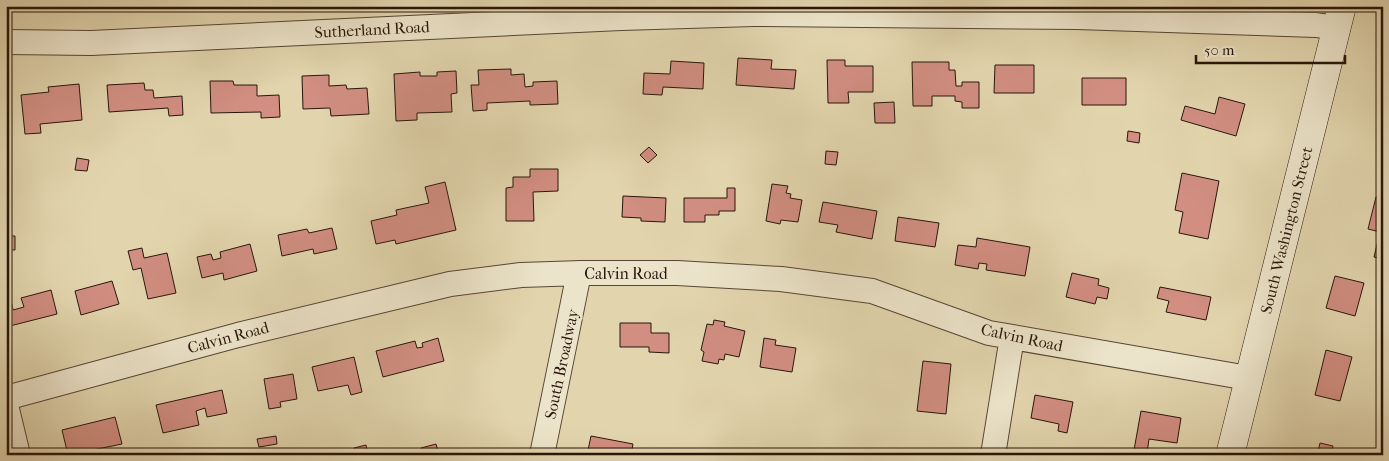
<svg xmlns="http://www.w3.org/2000/svg" width="1389" height="461" font-family="'IM FELL French Canon',serif">
	<style>
		.building { fill: #d18e81; stroke: #29160b }
		.lines { fill: none; stroke-linecap: round; stroke-linejoin: round }
		.minor-casing { stroke: #574634; stroke-width: 26 }
		.secondary-casing { stroke: #29160b; stroke-width: 29 }
		.minor { stroke: #ece4ca; stroke-width: 24 }
		.secondary { stroke: #ece4ca; stroke-width: 28 }
		.labels { text-anchor: middle; stroke-width: 5; stroke-linejoin: round; paint-order: stroke }
		.street-label { font-size: 16px; fill: #29160b; stroke: #ece4ca }
	</style>
	<rect width="100%" height="100%" fill="#e2d5ae"/>
	<filter id="stains"><feTurbulence type="fractalNoise" baseFrequency=".004" numOctaves="4"/><feColorMatrix values="0 0 0 0 .2 0 0 0 0 .09 0 0 0 0 .02 0 0 0 .5 -.17"/></filter>
	<radialGradient id="worn" r=".72"><stop offset=".6" stop-color="#630" stop-opacity="0"/><stop offset="1" stop-color="#630" stop-opacity=".3"/></radialGradient>
	<path class="building" d="M738,58L772,60L771,69L796,70L794,89L736,85Z
		M827,60H845V66H873V92H848L849,103H828Z
		M671,61L704,63L703,89L663,87L662,95L643,94L644,73L670,74Z
		M912,62H949V70H955L956,86H962V82H979V108H962V102L955,101V96H932V106H913Z
		M995,65H1034V93H994Z
		M511,69V75L524,74L525,87L533,86V82L557,81L558,104L530,105V101L487,103V110L473,111L471,85H479L478,70Z
		M456,71L457,93L451,94L452,112L417,113V120L396,121L394,74L420,72V76H437V72Z
		M329,75V86L346,85L347,89L367,88L369,114L331,116L330,108L303,109L302,76Z
		M1082,78H1126V105H1082Z
		M210,81H233L234,85H257V96L279,95L280,117L261,118V112L211,113Z
		M144,83L145,90H153L154,98L182,96L183,115L169,116L168,108L109,112L107,85Z
		M79,84L82,120L40,124L41,133L25,134L21,95L49,92L48,87Z
		M1219,97L1245,104L1236,136L1181,120L1185,106L1215,114Z
		M894,102L895,123H875L874,103Z
		M1128,131L1140,133L1139,143L1127,141Z
		M649,147L657,155L648,163L640,155Z
		M826,151L838,152L836,165L825,164Z
		M77,158L89,160L87,171L75,170Z
		M530,169H558V191L533,192L534,221H506V188L513,187V177H530Z
		M1182,173L1219,181L1208,239L1179,233L1183,212L1175,210Z
		M445,182L456,230L396,244L395,240L376,244L371,221L397,215L396,210L429,203L425,187Z
		M772,184L788,186L786,193L791,194L790,198L802,200L798,222L781,220L780,224L766,221Z
		M727,188H735V211H719V215H705V222H684V198H727Z
		M623,196L666,198L665,222L641,221V218L622,217Z
		M1376,197L1383,198V259L1374,257L1380,232L1368,229Z
		M823,202L877,211L872,239L836,232L838,225L819,222Z
		M898,217L939,223L935,247L895,241Z
		M332,228L337,249L314,254L313,249L282,256L278,235L307,229L309,233Z
		M6,236H15V250H6Z
		M977,238L1030,247L1025,276L986,270L987,264L979,263L978,269L955,265L958,245L976,247Z
		M250,244L257,271L224,280L223,273L202,278L197,257L211,254L213,260L221,258L220,252Z
		M142,248L144,258L167,253L176,293L148,299L141,268L133,270L128,251Z
		M1072,273L1099,279L1098,285L1109,288L1107,299L1097,297L1095,304L1066,297Z
		M1335,276L1364,283L1355,316L1326,308Z
		M112,281L119,304L81,315L75,291Z
		M1160,287L1211,297L1206,320L1166,312L1169,301L1157,298Z
		M51,290L57,314L6,327V306L12,304L13,310L24,307L21,298Z
		M714,320L725,322L724,326L745,331L739,357L725,354L724,360L719,359L718,364L702,361L704,352L701,350L707,324L713,325Z
		M620,323H651V333H669V353L649,352V347H620Z
		M438,338L444,361L383,377L376,351L415,341L417,348L423,347L422,343Z
		M764,338L776,340L775,345L796,348L792,372L760,367Z
		M1326,350L1352,357L1340,401L1315,395Z
		M354,357L362,392L351,395L348,385L318,391L312,367Z
		M923,361L951,364L946,414L917,411Z
		M293,374L297,399L280,402L281,407L269,409L264,379Z
		M222,390L227,413L207,417L205,408L196,411L199,425L163,433L156,405Z
		M1035,395L1073,402L1067,433L1058,431L1059,424L1031,418Z
		M1141,411L1181,418L1177,443L1149,439L1147,453L1134,450Z
		M115,417L122,444L68,455L62,430Z
		M276,436L277,444L259,447L257,439Z
		M591,436L633,444L631,455H587Z
		M1320,443L1333,446L1331,455H1317Z
		M436,444L439,455L456,450L457,455H423L421,448Z
		M366,445L368,455H355L354,448Z"/>
	<g class="lines">
		<g class="minor-casing">
			<path id="minor" d="M6,42L91,43L621,18L754,14L1077,17L1316,25L1336,28
				M6,398L238,335L450,284L521,275L582,273H677L781,279L872,291L989,333L1248,378
				M6,405L18,455
				M542,455L579,273
				M993,455L1012,337"/>
		</g>
		<g class="secondary-casing">
			<path id="secondary" d="M1230,455L1342,6"/>
		</g>
		<use href="#minor" class="minor"/>
		<use href="#secondary" class="secondary"/>
	</g>
	<g class="labels">
		<g class="street-label">
			<text transform="translate(372 29) rotate(-3)" y="6">Sutherland Road</text>
			<text transform="translate(1286 230) rotate(-76)" y="6">South Washington Street</text>
			<text x="626" y="279">Calvin Road</text>
			<text transform="translate(228 337) rotate(-15)" y="6">Calvin Road</text>
			<text transform="translate(1022 337) rotate(12)" y="6">Calvin Road</text>
			<text transform="translate(561 364) rotate(-78)" y="6">South Broadway</text>
		</g>
	</g>
	<rect width="1389" height="461" fill="none" stroke="#e2d5ae" stroke-width="25"/>
	<rect x="8" y="8" width="1374" height="446" fill="none" stroke="#29160b" stroke-width="2.5"/>
	<rect x="12" y="12" width="1364" height="436" fill="none" stroke="#29160b"/>
	<path d="M1196 55v8h149v-8" fill="none" stroke="#29160b" stroke-width="2.5"/>
	<text x="1204" y="55" font-size="15" fill="#29160b" stroke="#ece4ca" stroke-width="4" paint-order="stroke">50 m</text>
	<rect width="100%" height="100%" filter="url(#stains)"/>
	<rect width="100%" height="100%" fill="url(#worn)"/>
</svg>
